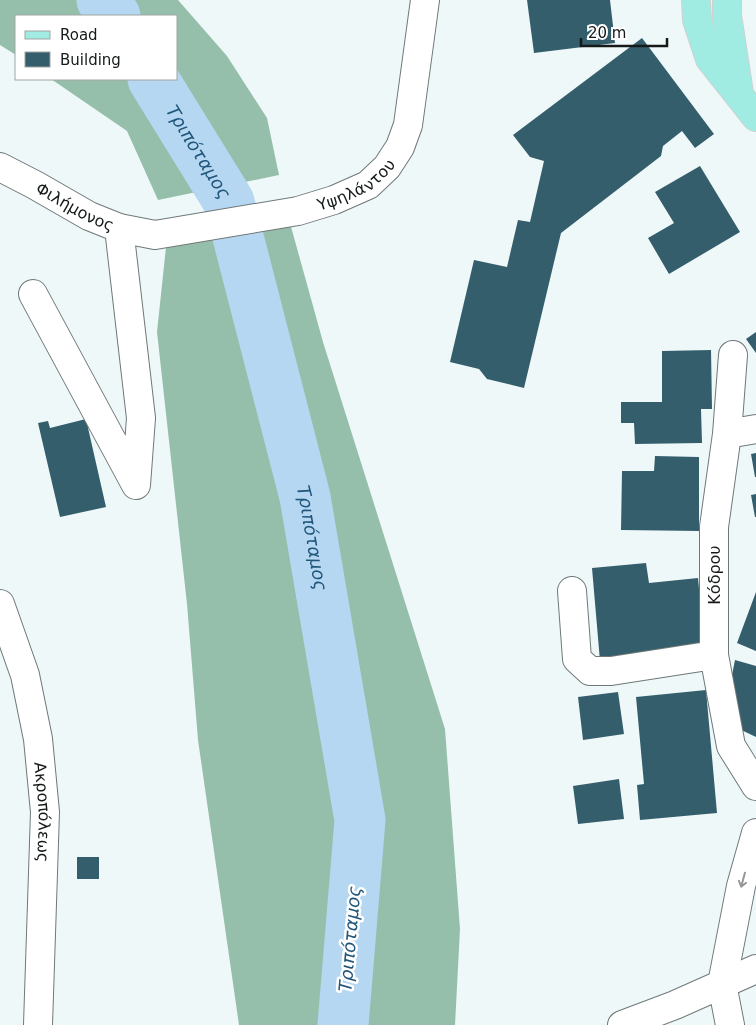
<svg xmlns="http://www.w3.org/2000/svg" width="756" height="1025" viewBox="0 0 756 1025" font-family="'DejaVu Sans',sans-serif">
<rect width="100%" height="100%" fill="#eff8f9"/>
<path fill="#96bfab" d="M0 0H178L227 56 267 118 279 175 158 200 127 131 51 79H176V16H16V55L0 45Z
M290 223 323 342 445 729 460 929 455 1025H239L198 740 187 604 157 332 166 247Z"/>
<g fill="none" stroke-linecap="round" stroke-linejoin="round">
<g stroke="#b5d7f2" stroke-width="51">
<path d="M102 0 106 2 115 16"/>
<path id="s1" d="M153 79 229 202 305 497 360 820 343 1025"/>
</g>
</g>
<path fill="#345e6c" d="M527 0H610L615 43 534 53Z
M642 38 714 134 695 148 682 131 663 146 661 156 561 233 524 388 487 379 479 369 450 362 474 260 507 267 518 220 530 222 544 161 530 157 513 135Z
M700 166 740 232 669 274 648 238 674 223 655 192Z
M756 332V353L746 339Z
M711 350 712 409H701L702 443 635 444 634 423H621V402H662V351Z
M86 419 106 507 60 517 38 423 48 421 50 428Z
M756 453V477H755L751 454Z
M655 456 699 457V531L621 530 622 471H654Z
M756 494V517H755L751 495Z
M646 563 649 583 698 578 705 651 600 661 592 568Z
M756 592V651L737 643Z
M735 660 756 666V737L735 727 729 690Z
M706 690 717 813 640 820 637 785 644 784 636 697Z
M618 692 624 734 583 740 578 697Z
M619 779 624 819 578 824 573 786Z
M77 857H99V879H77Z"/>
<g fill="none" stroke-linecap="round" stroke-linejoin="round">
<g stroke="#6f7878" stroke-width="30">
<path id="minor" d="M33 294 136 485 141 418 119 228
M733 355 727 434 714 527V655L731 746 756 786
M727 434 756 429
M572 591 577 659 590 671H611L714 655
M722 984 730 1025"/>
</g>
<g stroke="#6f7878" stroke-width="30">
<g id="tertiary">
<path id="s2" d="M0 167 35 185 89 216 119 228 155 235 298 211 334 200 368 185 387 167 400 147 408 125 425 0"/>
<path id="s3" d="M0 604 25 675 38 739 45 812 38 1025"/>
<path d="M722 984 741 886 756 833"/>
<path d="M622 1025 675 1005 756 969"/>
</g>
</g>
<g stroke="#d0d1d1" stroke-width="30">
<path id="primary" d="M696 0 697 20 710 59 756 117
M727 0V15L739 93"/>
</g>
<use href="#minor" stroke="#fff" stroke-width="28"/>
<use href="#tertiary" stroke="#fff" stroke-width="28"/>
<use href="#primary" stroke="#a1ece2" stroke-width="28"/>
</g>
<defs><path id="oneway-shaft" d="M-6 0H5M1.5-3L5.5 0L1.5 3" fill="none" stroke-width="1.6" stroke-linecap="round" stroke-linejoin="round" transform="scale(1.25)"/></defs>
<use stroke="#969898" href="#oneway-shaft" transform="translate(743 880) rotate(105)"/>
<g text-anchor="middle" stroke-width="5" stroke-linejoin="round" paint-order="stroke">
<g font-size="16" fill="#151919" stroke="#fff">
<text dy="6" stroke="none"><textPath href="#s2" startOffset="380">Υψηλάντου</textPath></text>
<text dy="6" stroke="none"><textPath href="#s2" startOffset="85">Φιλήμονος</textPath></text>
<text transform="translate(714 575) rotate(-90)" y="6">Κόδρου</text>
<text dy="6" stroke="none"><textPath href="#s3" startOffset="214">Ακροπόλεως</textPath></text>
</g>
<g font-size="18" font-style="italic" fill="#21567b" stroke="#fff">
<text dy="6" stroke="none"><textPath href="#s1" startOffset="86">Τριπόταμος</textPath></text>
<text dy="6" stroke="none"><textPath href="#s1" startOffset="491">Τριπόταμος</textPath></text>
<text transform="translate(350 939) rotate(-85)" y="6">Τριπόταμος</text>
</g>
</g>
<rect x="15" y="15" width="162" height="65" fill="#ffffff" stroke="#a1a3a3"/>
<rect x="25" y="31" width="25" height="8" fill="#a1ece2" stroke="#a1a3a3"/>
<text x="60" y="40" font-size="15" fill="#151919">Road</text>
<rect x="25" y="52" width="25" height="15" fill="#345e6c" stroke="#a1a3a3"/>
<text x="60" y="65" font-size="15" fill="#151919">Building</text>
<path d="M581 38v8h86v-8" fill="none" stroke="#151919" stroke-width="2.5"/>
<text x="588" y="38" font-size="15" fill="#151919" stroke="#ffffff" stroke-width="4" paint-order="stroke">20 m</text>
</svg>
